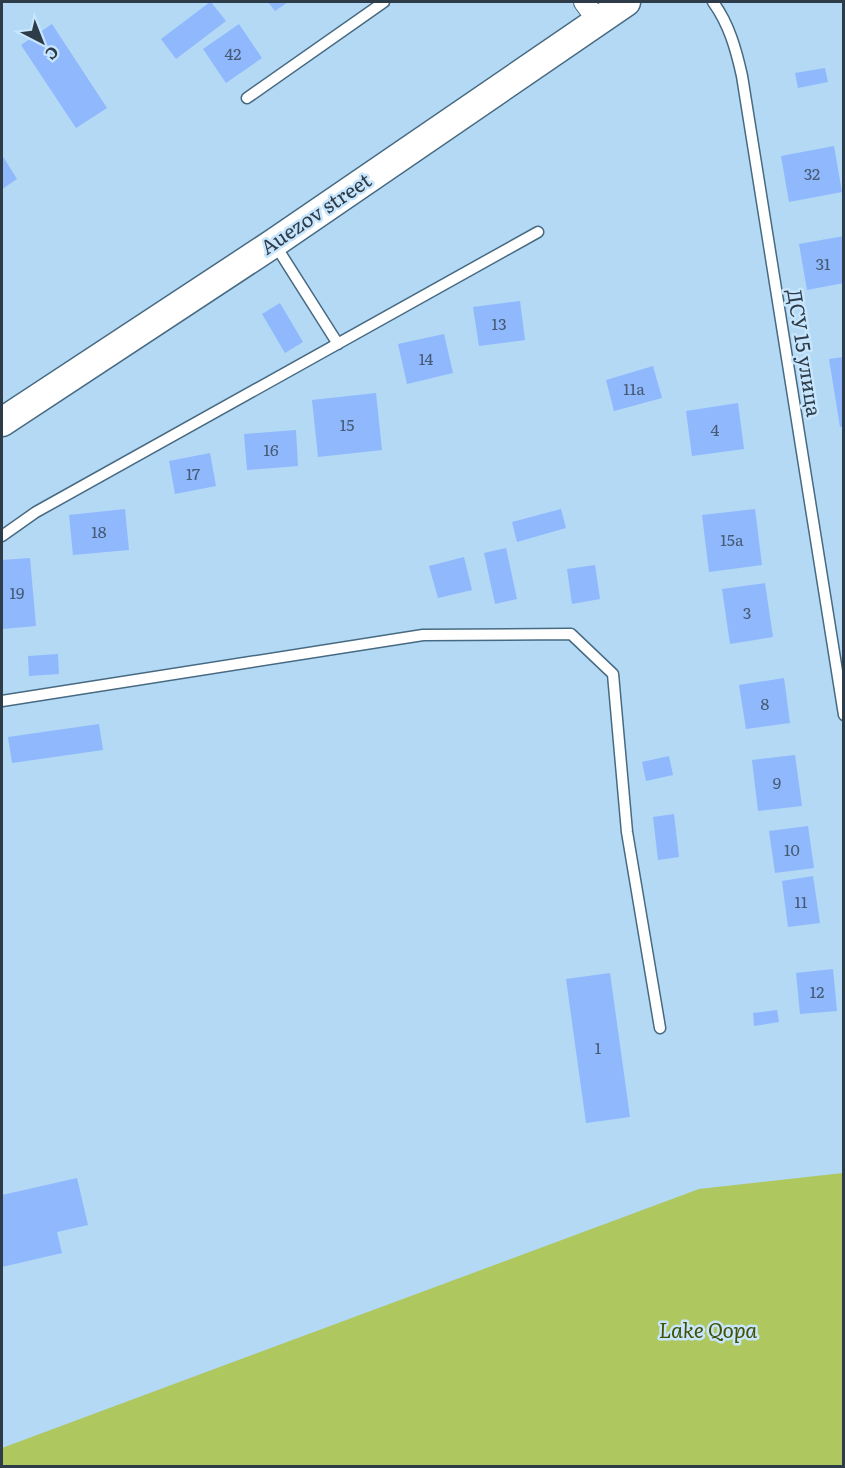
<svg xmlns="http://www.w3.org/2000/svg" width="845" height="1468" viewBox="0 0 845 1468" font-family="Literata,serif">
<rect width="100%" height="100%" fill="#b3d9f5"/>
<path fill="#aec75e" d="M843 1173V1466H2V1448L699 1189Z"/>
<path fill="#90b8fd" d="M210 2H211L226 21 176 59 161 39Z
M268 2H288L275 11Z
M52 24 107 108 76 128 21 45Z
M239 24 262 58 226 83 203 49Z
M825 68 828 82 798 88 795 73Z
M834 146 842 192 789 202 781 156Z
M2 155 17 179 2 189Z
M844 236V283L807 290 799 244Z
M520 301 525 340 479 346 473 307Z
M280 303 303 342 285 353 262 314Z
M444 334 453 373 407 384 398 344Z
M844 357V426L840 427 829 359Z
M653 366 662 398 614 411 606 380Z
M376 393 382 450 318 457 312 400Z
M738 403 744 449 692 456 686 411Z
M296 430 298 466 247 470 244 434Z
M210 453 216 486 175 494 169 461Z
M125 509 129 550 73 555 69 515Z
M561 509 566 528 517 542 512 522Z
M755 509 762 565 709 572 702 515Z
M506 548 517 599 495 604 484 553Z
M464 557 472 590 438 598 429 566Z
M30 558 36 626 2 629V560Z
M595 565 600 599 572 604 567 569Z
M765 583 773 637 730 644 722 589Z
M58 654 59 674 29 676 28 656Z
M784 678 790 723 746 729 739 685Z
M99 724 103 750 12 763 8 737Z
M795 755 802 806 758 811 752 760Z
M669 756 673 775 646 781 642 762Z
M674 814 679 857 658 860 653 817Z
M808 826 814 868 775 873 769 831Z
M813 876 820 923 788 927 782 881Z
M833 969 837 1011 800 1014 796 973Z
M610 973 630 1117 586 1123 566 979Z
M777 1010 779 1022 754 1026 753 1013Z
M77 1178 88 1225 57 1232 62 1253 2 1267V1195Z"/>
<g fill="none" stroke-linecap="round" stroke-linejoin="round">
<g stroke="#476a82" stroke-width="13">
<path id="lane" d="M713 2C729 24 736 49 742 76L844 715
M247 98 384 2
M274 243 338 344
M2 536 36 512 538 232
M2 701 423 635 571 634 613 674 627 832 660 1028"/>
</g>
<g stroke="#476a82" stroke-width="22">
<path id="street" d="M584 2 598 21"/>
</g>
<g stroke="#476a82" stroke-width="31">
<path id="secondary" d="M2 422 274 243 626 2"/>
</g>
<use href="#lane" stroke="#fff" stroke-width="10"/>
<use href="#street" stroke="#fff" stroke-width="20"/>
<use href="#secondary" stroke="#fff" stroke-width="28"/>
</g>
<g text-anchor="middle" stroke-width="5" stroke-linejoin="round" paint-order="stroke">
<g font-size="16" fill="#465b75">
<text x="233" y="60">42</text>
<text x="812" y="180">32</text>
<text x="823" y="270">31</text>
<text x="499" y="330">13</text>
<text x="426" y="365">14</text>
<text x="634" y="395">11а</text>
<text x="347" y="431">15</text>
<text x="715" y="436">4</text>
<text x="271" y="456">16</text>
<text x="193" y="480">17</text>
<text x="99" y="538">18</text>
<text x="732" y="546">15а</text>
<text x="17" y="599">19</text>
<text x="747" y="619">3</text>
<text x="765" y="710">8</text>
<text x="777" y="789">9</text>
<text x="792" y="856">10</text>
<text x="801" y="908">11</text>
<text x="817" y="998">12</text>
<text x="598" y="1054">1</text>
</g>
<g font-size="20" fill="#2d3c48" stroke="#c7e5fc">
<text transform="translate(316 214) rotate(-34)" y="7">Auezov street</text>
<text transform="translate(804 353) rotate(81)" y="7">ДСУ 15 улица</text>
</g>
<g font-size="21" font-style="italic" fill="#425000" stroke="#c7e5fc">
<text x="708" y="1338">Lake Qopa</text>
</g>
</g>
<rect width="845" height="1468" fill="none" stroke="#2d3c48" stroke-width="6"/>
<g transform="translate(42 42) rotate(138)" stroke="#c7e5fc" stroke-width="4.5" paint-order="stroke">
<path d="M0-4.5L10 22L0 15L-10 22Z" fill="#2d3c48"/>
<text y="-9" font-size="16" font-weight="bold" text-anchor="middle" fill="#2d3c48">С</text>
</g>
</svg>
